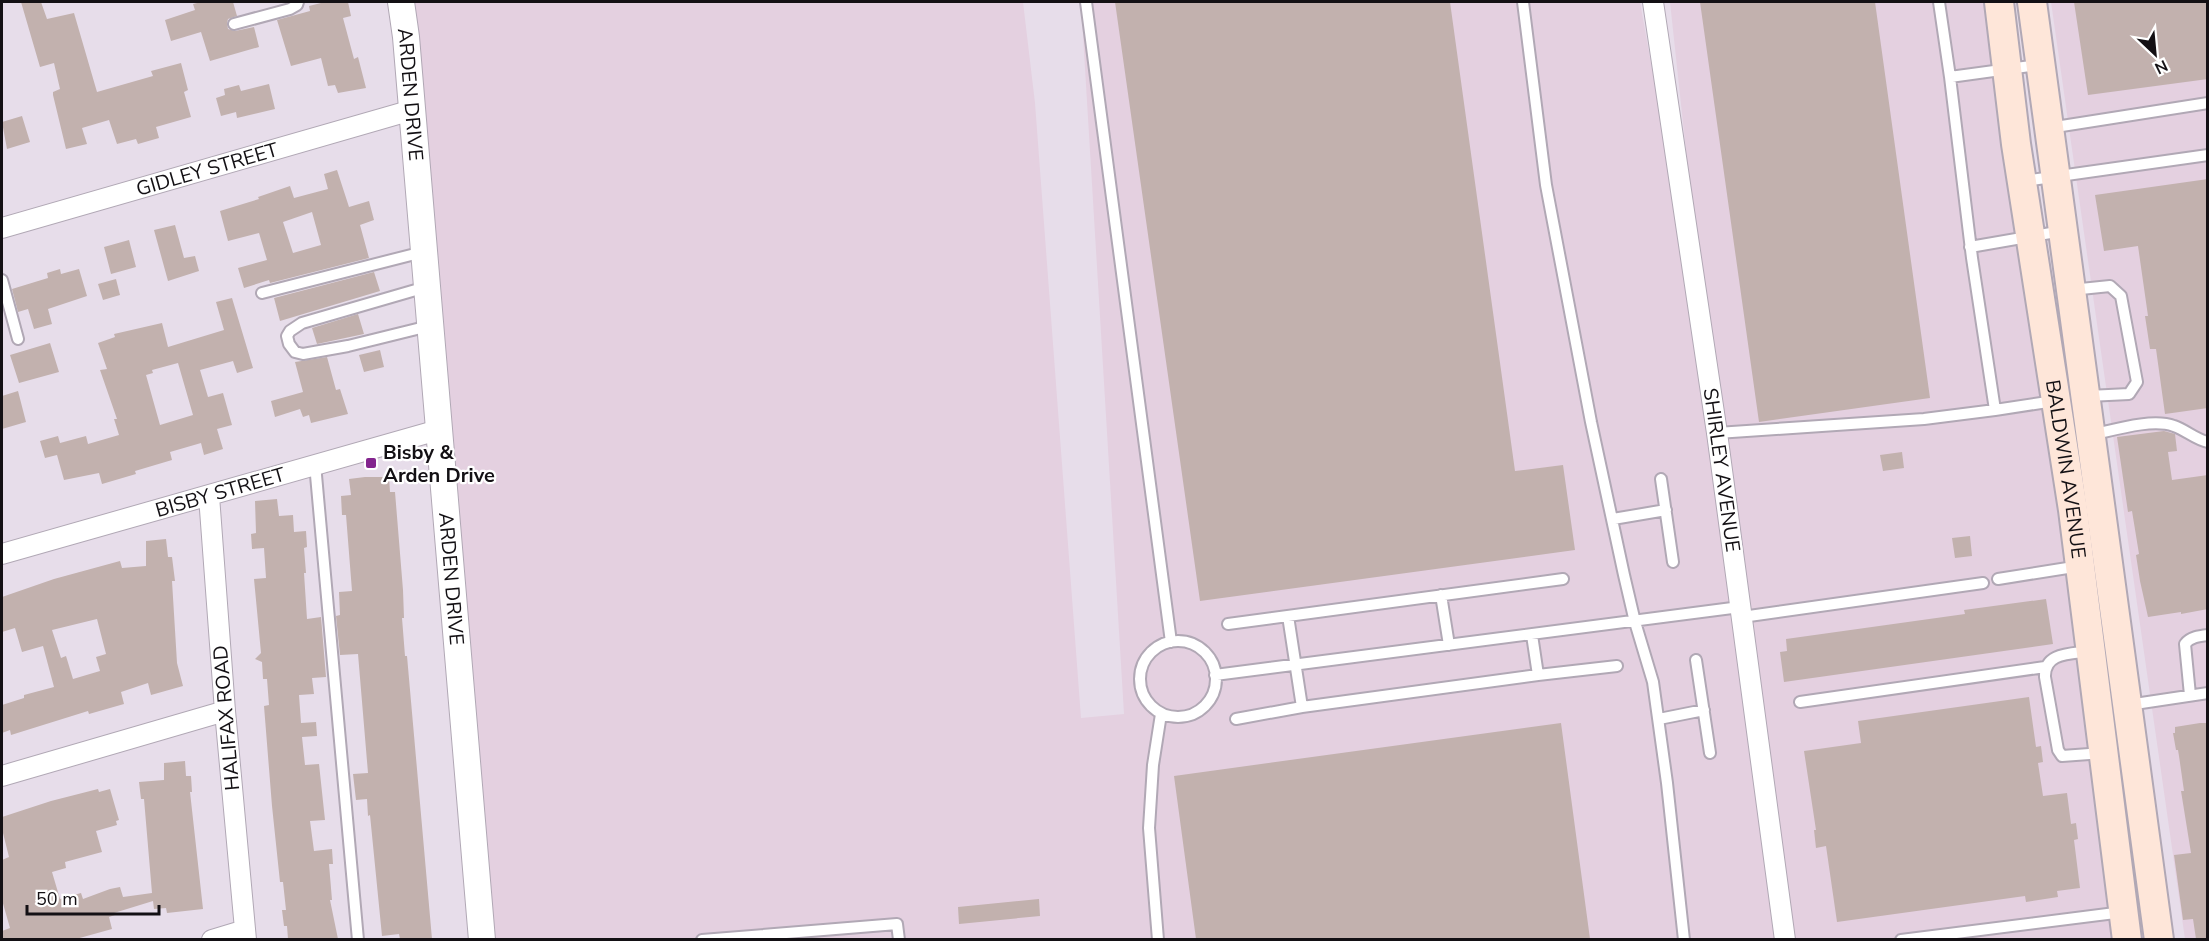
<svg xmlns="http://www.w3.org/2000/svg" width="2209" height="941" viewBox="0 0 2209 941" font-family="'Nunito Sans',sans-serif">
<rect width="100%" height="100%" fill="#e7ddea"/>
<path fill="#e4d0e0" d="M401 2H1023L1035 103 1081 718 1124 714 1081 2H1640L1715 420 1670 2H1989L2159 939H484Z
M2051 2H2207V939H2185Z"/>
<path fill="#c2b1ae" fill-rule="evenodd" d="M21 2H41L47 19 74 13 97 92 153 76 151 71 181 63 188 90 184 92 191 117 156 127 159 138 138 144 136 139 117 144 109 120 82 128 87 144 66 149 53 95V92L60 89 54 63 40 67Z
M201 2H233L237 16 228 19 227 23 228 29 235 31 254 27 259 47 210 61 201 32 171 41 165 20 195 10 193 4Z
M325 2H348L351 16 343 18 354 59 358 57 366 88 338 93 335 85 328 86 321 58 291 66 277 20 310 11 309 6Z
M1115 2H1450L1515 471 1563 465 1575 550 1200 601Z
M1700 2H1875L1930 398 1759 422Z
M2074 2H2208V79L2088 95Z
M269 84 275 109 237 118 236 112 221 116 216 98 225 95 224 89 239 85 241 91Z
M22 116 30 142 7 149 2 122Z
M337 170 349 207 369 201 374 220 360 225 369 258 270 283 269 280 244 288 238 268 267 260 259 233 228 241 220 211 259 199 258 197 290 186 294 198 328 189 324 174ZM312 212 321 245 293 253 283 222Z
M2208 179V408L2165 414 2156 349H2150L2145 316H2148L2138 246 2104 251 2095 195Z
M175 225 184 258 195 256 199 271 168 281 154 230Z
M129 240 136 267 111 274 104 247Z
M60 269 61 274 79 269 87 296 48 309 52 324 34 329 28 309 18 312 12 289 48 278 47 273Z
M374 272 380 291 280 321 274 298Z
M116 279 120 295 103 300 98 284Z
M232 298 253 368 237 373 233 361 200 370 208 397 223 393 232 425 217 429 223 449 204 455 201 443 170 452 172 460 135 471 136 474 102 484 99 473 64 480 57 455 45 458 40 441 58 436 60 443 86 436 88 444 119 435 114 419H117L100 370 107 369 98 343 115 337 114 334 162 323 168 347 224 330 216 302ZM178 363 193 415 160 425 146 375 153 373 152 370Z
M358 314 364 334 317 344 312 328Z
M50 343 59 372 19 383 10 355Z
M380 350 384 367 364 372 359 355Z
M327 357 336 390 340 389 348 414 311 423 309 415 303 417 300 409 275 417 271 401 303 392 295 362Z
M18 391 26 422 2 429V396Z
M2164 431 2175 434 2177 451 2168 452 2172 480 2208 475V609L2181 614V612L2148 617 2140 581 2136 555 2139 554 2132 511 2128 512 2117 437Z
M1902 452 1904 468 1883 471 1880 455Z
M365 477H389L390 492H395L403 590 404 618H402L405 656H407L432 939H400L399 934 382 936 370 815 368 816 367 799 356 800 353 774 368 773 358 654 340 655 336 616 340 615 339 592 352 591 346 515H342L341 496 351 495 349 479Z
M277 499 279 516 293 515 294 532 306 531 307 547 304 548 306 573H304L307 619 321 617 326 677 312 678 314 694 299 695 301 723 316 722 317 736 302 737 305 765 319 764 325 820 310 821 314 851 332 849 333 864H329L332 900H330L338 939H288L287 926H284L282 910H286L283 882H280L272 806 264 706 269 705 267 679H263L262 662 255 659 261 653 254 579 266 578 264 548 252 549 251 534 256 533 255 501Z
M1970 536 1972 556 1955 558 1952 538Z
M166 539 168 557H172L175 581H172L177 663 183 686 151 695 148 683 121 692 124 704 89 714 88 711 11 735 10 730 2 733V705L24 698V695L54 687 43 646 22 652 15 628 2 632V597L54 579 120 561 122 568 146 566V541ZM97 619 106 654 96 657 100 671 73 679 66 656 61 658 52 630Z
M2046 599 2053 644 1784 682 1780 652 1787 651 1786 639 1965 614 1964 610Z
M2029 697 2036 747 2041 746 2043 762 2038 763 2043 796 2067 793 2071 824 2076 823 2078 839 2074 840 2080 888 2057 891 2058 897 2026 902 2025 896 1837 922 1826 846 1816 848 1814 830H1816L1804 751 1861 743 1858 721Z
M1561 723 1590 939H1196L1174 776Z
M2200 723H2208V939H2196L2193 919 2183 920 2174 855 2191 853 2181 791H2184L2179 756 2178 750H2176L2173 733H2175V727Z
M185 761 186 776H191L192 792H190L203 909 167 913 166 908 154 909 153 901 114 913 115 915 109 917 112 929 76 939H2V931L10 928 2 900V860L9 857 2 829V817L51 801 98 789 99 792 110 789 119 820 116 821 117 825 96 831 102 852 65 862 66 868 52 872 60 899 81 893 83 899 110 889 120 887 123 897 152 893 144 799H141L139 782 164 780V763Z
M1039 899 1040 916 959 924 958 907Z"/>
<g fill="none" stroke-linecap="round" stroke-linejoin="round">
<g stroke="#b1a8b5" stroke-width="14">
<path id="service" d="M1086 2 1171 642
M1523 2 1546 185 1591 422 1624 575 1635 622 1653 682 1667 783 1684 940
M1939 2 1950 77 2038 65
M234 24 290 9 297 5 298 2
M1950 77 1972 258 1995 410 2054 401
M2049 128 2208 103
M2024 181 2208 155
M1970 247 2062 231
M2 280 18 339
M426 287 302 323 290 331 287 336 289 344 295 352 303 354 348 346 429 326
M2071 290 2110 286 2121 296 2137 382 2129 394 2088 396
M262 293 423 252
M1717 433 1924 419 1995 410
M2091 435C2114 430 2152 418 2174 426 2186 430 2196 440 2208 442
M315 464 358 940
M1661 479 1673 562
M1613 519 1666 510
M1998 579 2080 566
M1441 595 1449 645
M1288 616 1302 707 1538 675 1532 635
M1742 617 1983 583
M1228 624 1563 579
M1140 679a38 38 0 1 1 76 0a38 38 0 1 1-76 0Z
M2090 651C2071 654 2044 652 2045 677L2058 750 2062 756 2103 753
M1696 660 1710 753
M1215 675 1740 607
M1538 675 1617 666
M2190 695 2185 644C2190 637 2199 636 2208 635
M1800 702 2045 667
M2128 705 2208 693
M1236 719 1302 707
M1659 719 1704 710
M702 940 897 924 899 940
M1158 940 1149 828 1153 765 1161 714
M1901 940 2123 912"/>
</g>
<g stroke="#b1a8b5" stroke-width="22">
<path id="minor" d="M1653 2 1717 433 1785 940
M2 228 412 110
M209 496 225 711 246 940
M2 554 438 430
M2 776 225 711
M212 940 245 930"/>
</g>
<g stroke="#b1a8b5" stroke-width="28">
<g id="tertiary">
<path id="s1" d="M401 2 406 37 482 940"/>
</g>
</g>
<g stroke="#b1a8b5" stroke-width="32">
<g id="secondary">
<path id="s2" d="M1999 2 2016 144 2073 510 2127 940"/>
<path d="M2032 2 2159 940"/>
</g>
</g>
<use href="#service" stroke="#fff" stroke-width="10"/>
<use href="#minor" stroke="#fff" stroke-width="20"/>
<use href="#tertiary" stroke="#fff" stroke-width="26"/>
<use href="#secondary" stroke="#fee6d9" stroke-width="28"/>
</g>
<rect fill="#83248e" stroke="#fff" stroke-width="2" x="365" y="457" width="12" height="12" rx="3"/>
<g text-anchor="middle" stroke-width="4.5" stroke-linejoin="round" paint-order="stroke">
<g font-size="20" fill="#131014" stroke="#fff">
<text dy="7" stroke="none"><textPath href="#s1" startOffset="93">ARDEN DRIVE</textPath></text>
<text transform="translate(207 169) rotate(-16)" y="7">GIDLEY STREET</text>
<text transform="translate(1722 470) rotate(82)" y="7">SHIRLEY AVENUE</text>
<text dy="7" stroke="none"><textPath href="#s2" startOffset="472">BALDWIN AVENUE</textPath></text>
<text transform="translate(220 492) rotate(-16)" y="7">BISBY STREET</text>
<text dy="7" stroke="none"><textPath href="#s1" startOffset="579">ARDEN DRIVE</textPath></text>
<text transform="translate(226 718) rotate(-95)" y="7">HALIFAX ROAD</text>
</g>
<g font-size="20" font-weight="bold" fill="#131014" stroke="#fff" text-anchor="start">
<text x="383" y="459">Bisby &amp;<tspan x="383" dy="23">Arden Drive</tspan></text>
</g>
</g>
<rect width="2209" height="941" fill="none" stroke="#131014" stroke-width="6"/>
<g transform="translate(2155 54) rotate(154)" stroke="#ffffff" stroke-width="4.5" paint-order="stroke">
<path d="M0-4.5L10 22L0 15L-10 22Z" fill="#131014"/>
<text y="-9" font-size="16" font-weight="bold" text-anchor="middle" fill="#131014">N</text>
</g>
<path d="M27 905v9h132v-9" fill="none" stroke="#131014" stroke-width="3"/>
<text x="36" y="905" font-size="18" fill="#131014" stroke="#ffffff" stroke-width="4.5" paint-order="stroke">50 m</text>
</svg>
